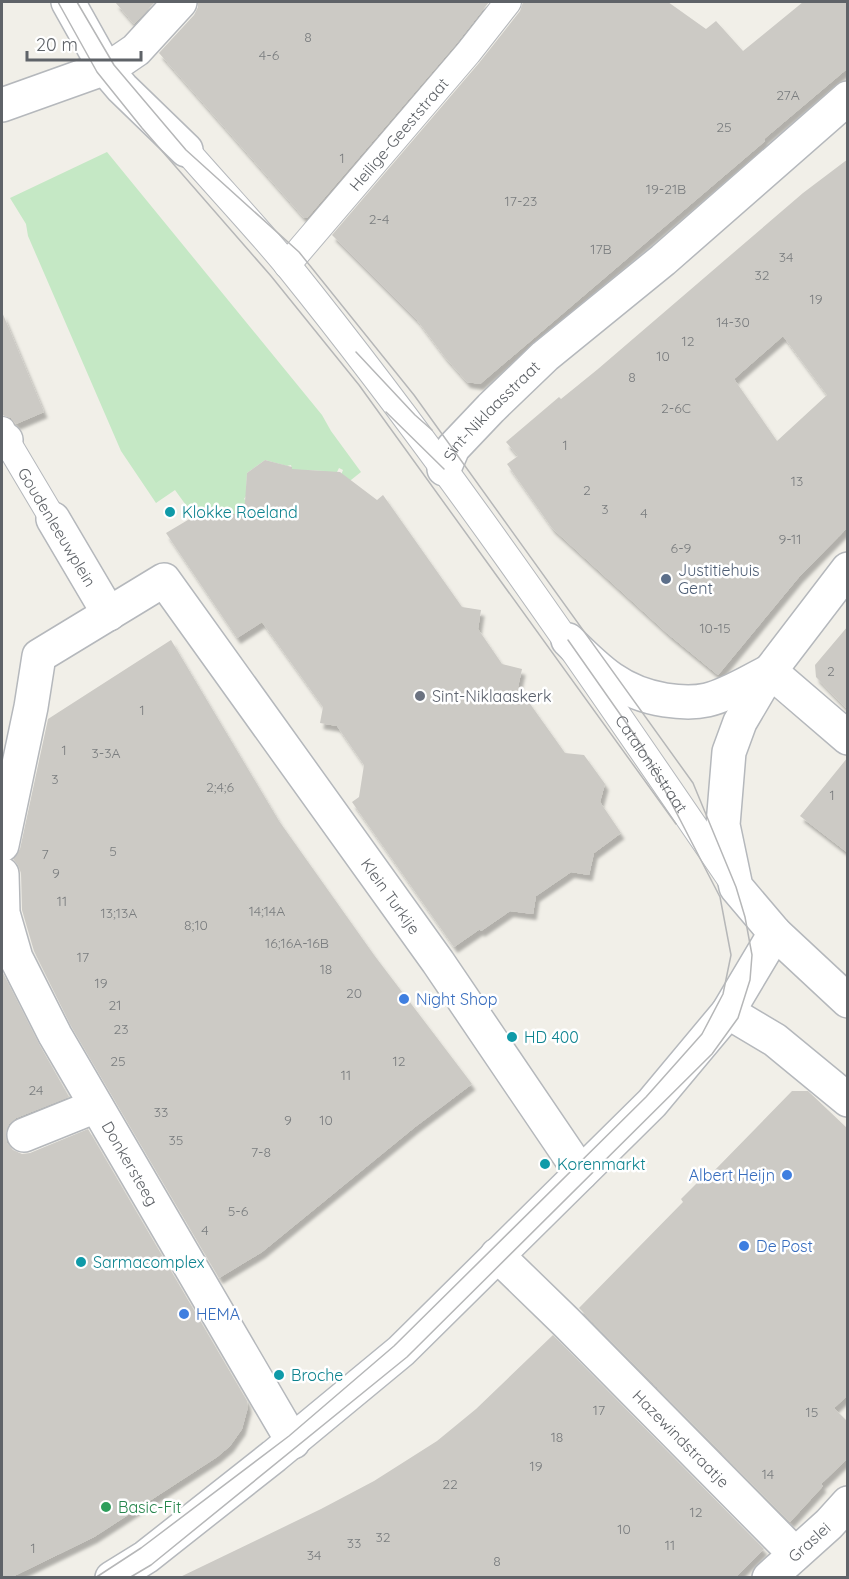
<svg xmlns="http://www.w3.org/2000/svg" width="849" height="1579" viewBox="0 0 849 1579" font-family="Quicksand,sans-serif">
<defs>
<filter id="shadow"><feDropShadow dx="3.5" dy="6" stdDeviation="1.5" flood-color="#0004"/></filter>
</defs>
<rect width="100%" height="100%" fill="#f1efe8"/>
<path fill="#c5e8c5" d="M107 152 322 415 331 431 361 472 351 480H339L343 470 339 468 333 480 324 471 305 470 294 478 291 465 287 466 265 460 247 473 246 496 244 499 255 506 244 514 239 532 212 509H206L196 519 175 490 156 503 121 451 28 236 26 224 10 198Z"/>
<path fill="#cccac5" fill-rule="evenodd" filter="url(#shadow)" d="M115 2H155L134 24Z
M198 2H489L456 44 307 218H304L159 53 194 15 198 7Z
M523 2H668L706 29 716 21 743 51 803 2H848V68L764 139 765 141 480 384 467 382 444 356 417 320 332 235 479 63 520 11Z
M848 159V527L799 577 718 675 668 634 552 528 507 464 518 456 506 442 559 397 561 399 598 369 803 193ZM783 336 827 395 777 441 734 379Z
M2 312 44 412 16 424 11 418 2 415Z
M265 460 292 467V469L340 472 377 500 383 495 462 607 481 610 478 629 502 664 522 669 518 687 565 753 584 755 605 784 600 802 621 833 594 853 589 875 571 872 536 896 533 914 510 911 481 931 480 929 454 947 352 802 359 797 364 765 337 726 320 723 323 707 262 622 237 638 166 533 208 508 244 516 247 473Z
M848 626V710L816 677 815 665Z
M171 640 279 821 374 955 472 1084 415 1127 262 1252 219 1278 71 1026 34 951 22 910 21 873 18 865 13 859 20 849 48 719Z
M848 757V853L800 816Z
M2 971 39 1044 69 1097 16 1118 9 1124 6 1132 7 1143 13 1150 22 1154 30 1153 88 1129 247 1401 248 1407 242 1429 230 1446 217 1457 94 1537 10 1578H2Z
M792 1091H808L848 1129V1395L834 1408 848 1422V1458L821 1484 823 1486 790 1522 579 1308 683 1202 681 1199 709 1171 712 1173Z
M553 1335 764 1549 735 1578H178L321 1509 374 1481 437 1441 476 1409Z"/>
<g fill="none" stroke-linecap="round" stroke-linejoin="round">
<g stroke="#b5b8bc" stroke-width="28">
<g id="pedestrian">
<path id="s1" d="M186 150C220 189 256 227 289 267 447 463 589 672 731 880"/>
<path id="s2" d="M287 265 468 53 508 2"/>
<path d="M2 430 6 440 53 519"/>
</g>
</g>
<g stroke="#b5b8bc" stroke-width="36">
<g id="minor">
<path d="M68 2 105 68 122 88 186 150"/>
<path d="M2 105 114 65 136 50 180 2"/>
<path d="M2 442 6 440"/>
<path id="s3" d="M444 469 453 448 491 408 545 356 663 260 848 98"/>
<path d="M53 519 109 614"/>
<path d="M848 569 770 671 740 722 729 752 723 825 736 887 775 933 848 1001"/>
<path d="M568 640C598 670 621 693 665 700 678 702 694 703 707 700 728 695 750 681 770 671"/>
<path d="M770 671 848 738"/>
<path id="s4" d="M2 845 31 707 39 656 164 580 438 962 581 1173"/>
<path id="s5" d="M2 874 3 913 16 958 55 1035 293 1442"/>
<path d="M728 1012 775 1040 848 1100"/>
<path d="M24 1135 96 1106"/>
<path id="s6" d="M497 1255 566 1322 795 1554"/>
<path d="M112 1578 146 1557 274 1456 401 1351 652 1103 728 1012 775 933"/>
<path id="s7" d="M769 1578 829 1524 848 1503"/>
</g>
</g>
<use href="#pedestrian" stroke="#fff" stroke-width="26"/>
<use href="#minor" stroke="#fff" stroke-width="33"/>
<path stroke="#b6b7b8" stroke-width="1.5" d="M58 2 97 72 142 128 271 276 359 385 676 824
M77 2 114 65 186 150 299 252 414 395 693 783 736 887 745 917 752 955 750 980 738 1018 712 1054 407 1357 151 1565 129 1578
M356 352 415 415 432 430
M386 412 444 469
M95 1578 141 1548 289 1436 394 1346 646 1097 702 1034 723 994 731 955 720 897 641 744 568 640"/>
</g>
<g fill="#0f9aa8" stroke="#fff" stroke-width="2">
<circle cx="170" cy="512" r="6"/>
<circle cx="512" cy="1037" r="6"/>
<circle cx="545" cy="1164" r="6"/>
<circle cx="81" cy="1262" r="6"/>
<circle cx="279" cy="1375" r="6"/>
</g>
<circle fill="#5c6f8a" stroke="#fff" stroke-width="2" cx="666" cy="579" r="6"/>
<circle fill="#6b7280" stroke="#fff" stroke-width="2" cx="420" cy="696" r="6"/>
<g fill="#3f7fe0" stroke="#fff" stroke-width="2">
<circle cx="404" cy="999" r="6"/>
<circle cx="787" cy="1175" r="6"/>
<circle cx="744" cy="1246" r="6"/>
<circle cx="184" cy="1314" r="6"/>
</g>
<circle fill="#2e9e5b" stroke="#fff" stroke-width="2" cx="106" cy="1507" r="6"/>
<g text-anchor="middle" stroke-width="5" stroke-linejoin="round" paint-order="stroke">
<g font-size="14" fill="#7a7d7f">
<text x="308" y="42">8</text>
<text x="269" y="60">4-6</text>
<text x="788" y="100">27A</text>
<text x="724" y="132">25</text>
<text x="342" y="163">1</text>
<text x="666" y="194">19-21B</text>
<text x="521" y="206">17-23</text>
<text x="379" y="224">2-4</text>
<text x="601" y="254">17B</text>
<text x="786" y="262">34</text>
<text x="762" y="280">32</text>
<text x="816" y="304">19</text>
<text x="733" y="327">14-30</text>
<text x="688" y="346">12</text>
<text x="663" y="361">10</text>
<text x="632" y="382">8</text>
<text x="676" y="413">2-6C</text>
<text x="565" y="450">1</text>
<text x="797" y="486">13</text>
<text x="587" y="495">2</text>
<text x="605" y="514">3</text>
<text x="644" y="518">4</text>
<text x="790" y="544">9-11</text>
<text x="681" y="553">6-9</text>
<text x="715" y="633">10-15</text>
<text x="831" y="676">2</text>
<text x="142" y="715">1</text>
<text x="64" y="755">1</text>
<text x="106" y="758">3-3A</text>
<text x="55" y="784">3</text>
<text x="220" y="792">2;4;6</text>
<text x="832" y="800">1</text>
<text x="113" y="856">5</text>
<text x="45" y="859">7</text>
<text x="56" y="878">9</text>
<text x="62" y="906">11</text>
<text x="267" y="916">14;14A</text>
<text x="119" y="918">13;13A</text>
<text x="196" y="930">8;10</text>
<text x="297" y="948">16;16A-16B</text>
<text x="83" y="962">17</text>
<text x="326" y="974">18</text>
<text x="101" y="988">19</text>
<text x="354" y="998">20</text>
<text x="115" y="1010">21</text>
<text x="121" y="1034">23</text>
<text x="118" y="1066">25</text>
<text x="399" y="1066">12</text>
<text x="346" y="1080">11</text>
<text x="36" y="1095">24</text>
<text x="161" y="1117">33</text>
<text x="288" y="1125">9</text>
<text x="326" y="1125">10</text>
<text x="176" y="1145">35</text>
<text x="261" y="1157">7-8</text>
<text x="238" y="1216">5-6</text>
<text x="205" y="1235">4</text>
<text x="599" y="1415">17</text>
<text x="812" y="1417">15</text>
<text x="557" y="1442">18</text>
<text x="536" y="1471">19</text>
<text x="768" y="1479">14</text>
<text x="450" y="1489">22</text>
<text x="696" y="1517">12</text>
<text x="624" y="1534">10</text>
<text x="383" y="1542">32</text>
<text x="354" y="1548">33</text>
<text x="670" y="1550">11</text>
<text x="33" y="1553">1</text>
<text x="314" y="1560">34</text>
<text x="497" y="1566">8</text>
</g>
<g font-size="16" fill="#5f6368" stroke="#fff">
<text dy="6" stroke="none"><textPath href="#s2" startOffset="172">Heilige-Geeststraat</textPath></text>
<text dy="6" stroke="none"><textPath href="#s3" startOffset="76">Sint-Niklaasstraat</textPath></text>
<text transform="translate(57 527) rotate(59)" y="6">Goudenleeuwplein</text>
<text dy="6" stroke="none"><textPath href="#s1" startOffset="771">Cataloniëstraat</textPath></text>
<text dy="6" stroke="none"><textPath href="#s4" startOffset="728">Klein Turkije</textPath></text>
<text dy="6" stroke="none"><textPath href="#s5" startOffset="321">Donkersteeg</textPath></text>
<text dy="6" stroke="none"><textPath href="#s6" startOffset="260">Hazewindstraatje</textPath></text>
<text dy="6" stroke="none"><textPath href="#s7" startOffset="54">Graslei</textPath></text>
</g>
<g font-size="16" fill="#0d838f" stroke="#fff" text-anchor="start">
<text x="182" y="518">Klokke Roeland</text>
<text x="524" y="1043">HD 400</text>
<text x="557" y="1170">Korenmarkt</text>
<text x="93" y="1268">Sarmacomplex</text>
<text x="291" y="1381">Broche</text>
</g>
<g font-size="16" fill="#4e5e75" stroke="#fff" text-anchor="start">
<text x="678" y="576">Justitiehuis<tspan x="678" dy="18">Gent</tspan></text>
</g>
<g font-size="16" fill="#5b616d" stroke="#fff" text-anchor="start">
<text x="432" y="702">Sint-Niklaaskerk</text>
</g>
<g font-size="16" fill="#366cbe" stroke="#fff" text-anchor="start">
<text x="416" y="1005">Night Shop</text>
<text x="775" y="1181" text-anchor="end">Albert Heijn</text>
<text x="756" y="1252">De Post</text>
<text x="196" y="1320">HEMA</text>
</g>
<g font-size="16" fill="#27864d" stroke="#fff" text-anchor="start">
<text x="118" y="1513">Basic-Fit</text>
</g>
</g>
<rect width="849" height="1579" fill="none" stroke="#5f6368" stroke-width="6"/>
<path d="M27 51v9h114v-9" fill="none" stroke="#5f6368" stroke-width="3"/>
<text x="36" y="51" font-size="18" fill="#5f6368" stroke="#ffffff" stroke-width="4.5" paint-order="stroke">20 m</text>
</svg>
